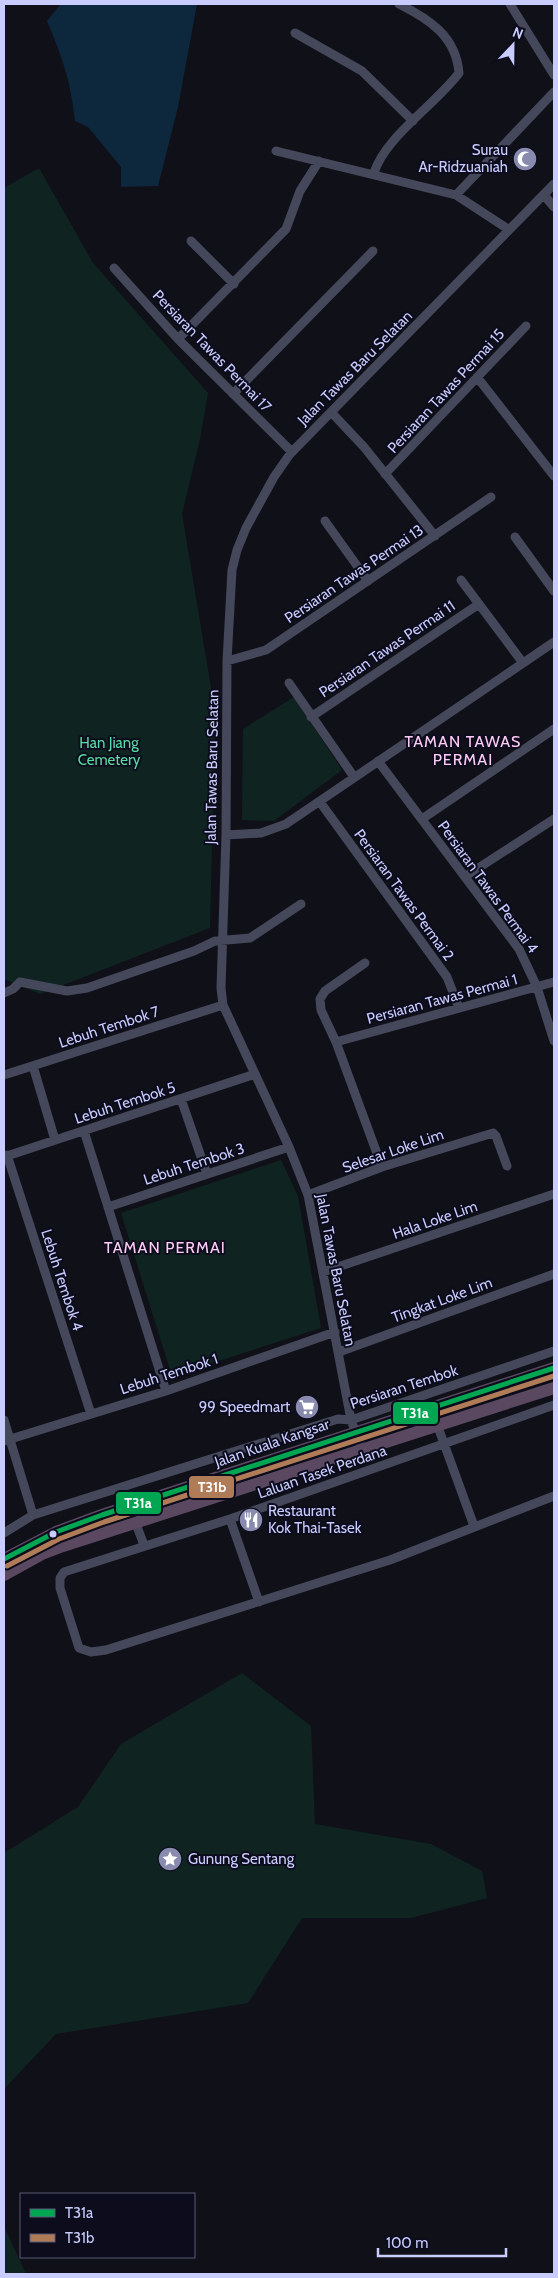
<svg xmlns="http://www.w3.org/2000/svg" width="558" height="2278" viewBox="0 0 558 2278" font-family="Cabin,sans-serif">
<rect width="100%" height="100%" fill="#101019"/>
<path fill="#0f2421" d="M39 168 93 263 208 393 200 439 182 514 215 712 210 928 40 994 4 979V188Z
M294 697 342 770 274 821 242 820 243 729Z
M281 1160 298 1196 321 1328 172 1376 121 1213Z
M242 1673 311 1726 315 1824 431 1844 482 1871 487 1898 411 1918H302L248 2003 56 2034 4 2089V1853L78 1807 121 1744Z
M4 2226 26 2274H4Z"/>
<path fill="#0d283d" d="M61 4H197L178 107 158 186 121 187V167L88 127 75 121C71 82 62 56 47 21Z"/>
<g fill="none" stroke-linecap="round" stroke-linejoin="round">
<path stroke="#45475a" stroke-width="9" d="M510 4 554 75
M295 33 362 71 413 121
M276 151 456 195 508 229
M374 173C385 137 435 105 459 73 456 36 429 19 399 4
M456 195 554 92
M544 195 554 207
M191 241 234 284
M114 268 178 339 292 452
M178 339 286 229 300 191 319 161
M477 377 554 476
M233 394 373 251
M331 412 364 447 435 536
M385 474 526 326
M325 521 368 581
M515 537 554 591
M461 580 523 663
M227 661 266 650 491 497
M289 683 354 777
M311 717 479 604
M378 761 519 949 537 987 554 1041
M320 802 447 977 459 1008
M422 819 554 729
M226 835 261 833 286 824 554 642
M466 876 554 819
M365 963 325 991 320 999 321 1010 336 1042 382 1167
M4 993 13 989 20 982 67 991 87 988 194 951 215 941 250 938 301 904
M336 1042 554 982
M33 1066 55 1140
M4 1075 223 1005
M181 1099 207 1174
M84 1131 166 1391
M7 1155 91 1414
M4 1157 255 1074
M308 1195 382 1167 493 1133 496 1136 507 1166
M108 1207 289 1147
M323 1272 554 1194
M339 1352 554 1274
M554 1405 230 1519 64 1572 60 1578V1588L79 1648 91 1652 106 1650 390 1560 554 1496
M4 1420 33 1515
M438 1427 474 1526
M4 1441 166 1391 335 1332
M362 1449 351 1420 308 1195 289 1147 223 1005 221 988 226 835 227 661 232 570 237 550 246 528 274 477 290 454 554 184
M230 1519 259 1602
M136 1524 144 1545
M4 1533 33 1515 338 1419 351 1420 554 1351"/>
<path stroke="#59485f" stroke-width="12" d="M4 1559 56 1532 102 1515 554 1368
M4 1575 42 1554 63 1546 554 1388"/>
<g stroke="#0c0c1d" stroke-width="9">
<path id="bus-1" d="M4 1559 56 1532 102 1515 554 1368"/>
</g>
<g stroke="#0c0c1d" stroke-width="9">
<path id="bus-2" d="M7 1566 59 1539 104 1522 554 1376"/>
</g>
<use href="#bus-1" stroke="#00a651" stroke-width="5"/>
<use href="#bus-2" stroke="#b07c57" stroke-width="5"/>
</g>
<defs>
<g id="mosque-disc" transform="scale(1.25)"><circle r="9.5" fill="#888aae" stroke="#0c0c1d"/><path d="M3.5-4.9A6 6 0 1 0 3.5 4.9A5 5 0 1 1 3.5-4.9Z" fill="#fff"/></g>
<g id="supermarket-disc" transform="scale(1.25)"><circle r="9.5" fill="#888aae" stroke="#0c0c1d"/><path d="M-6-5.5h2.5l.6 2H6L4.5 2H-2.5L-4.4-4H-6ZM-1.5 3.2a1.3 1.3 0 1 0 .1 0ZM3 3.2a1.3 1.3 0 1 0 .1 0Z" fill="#fff"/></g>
<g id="restaurant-disc" transform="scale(1.25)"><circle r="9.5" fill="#888aae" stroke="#0c0c1d"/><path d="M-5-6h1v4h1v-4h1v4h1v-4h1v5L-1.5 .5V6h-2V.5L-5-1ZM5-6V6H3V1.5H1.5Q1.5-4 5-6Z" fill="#fff"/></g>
<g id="sight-disc" transform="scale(1.25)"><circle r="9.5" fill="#888aae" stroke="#0c0c1d"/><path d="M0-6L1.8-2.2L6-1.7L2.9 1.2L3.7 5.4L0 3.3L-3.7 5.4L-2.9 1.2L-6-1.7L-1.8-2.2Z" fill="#fff"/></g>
</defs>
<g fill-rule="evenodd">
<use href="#mosque-disc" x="525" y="159"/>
<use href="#supermarket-disc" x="307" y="1407"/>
<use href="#restaurant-disc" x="251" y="1520"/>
<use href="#sight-disc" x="170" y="1859"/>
</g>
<circle fill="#c9ccfe" stroke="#0c0c1d" stroke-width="2" cx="53" cy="1534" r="4.5"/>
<g text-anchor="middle" stroke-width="4" stroke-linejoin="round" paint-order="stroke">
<g font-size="15" fill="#c9ccfe" stroke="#0c0c1d" text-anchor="end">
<text x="508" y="155">Surau<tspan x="508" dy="17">Ar-Ridzuaniah</tspan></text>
<text x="290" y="1412">99 Speedmart</text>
<text x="268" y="1516" text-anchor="start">Restaurant<tspan x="268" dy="17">Kok Thai-Tasek</tspan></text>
<text x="188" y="1864" text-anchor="start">Gunung Sentang</text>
</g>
<g font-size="15" fill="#c9ccfe" stroke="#0c0c1d">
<text transform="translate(212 351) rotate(46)" y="5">Persiaran Tawas Permai 17</text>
<text transform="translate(355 368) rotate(-45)" y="5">Jalan Tawas Baru Selatan</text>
<text transform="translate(446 391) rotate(-47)" y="5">Persiaran Tawas Permai 15</text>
<text transform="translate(354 574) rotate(-34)" y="5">Persiaran Tawas Permai 13</text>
<text transform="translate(387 649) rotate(-34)" y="5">Persiaran Tawas Permai 11</text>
<text transform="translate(212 767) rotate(-89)" y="5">Jalan Tawas Baru Selatan</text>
<text transform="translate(488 887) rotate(54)" y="5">Persiaran Tawas Permai 4</text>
<text transform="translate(404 895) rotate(54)" y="5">Persiaran Tawas Permai 2</text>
<text transform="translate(442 999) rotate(-15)" y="5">Persiaran Tawas Permai 1</text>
<text transform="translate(109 1027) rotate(-18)" y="5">Lebuh Tembok 7</text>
<text transform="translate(125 1103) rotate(-18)" y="5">Lebuh Tembok 5</text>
<text transform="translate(393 1151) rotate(-19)" y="5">Selesar Loke Lim</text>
<text transform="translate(194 1164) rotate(-18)" y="5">Lebuh Tembok 3</text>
<text transform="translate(435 1220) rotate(-19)" y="5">Hala Loke Lim</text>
<text transform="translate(336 1270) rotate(79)" y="5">Jalan Tawas Baru Selatan</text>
<text transform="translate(62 1280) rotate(72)" y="5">Lebuh Tembok 4</text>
<text transform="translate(442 1300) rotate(-20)" y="5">Tingkat Loke Lim</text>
<text transform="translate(169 1374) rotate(-18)" y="5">Lebuh Tembok 1</text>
<text transform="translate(404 1387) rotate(-18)" y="5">Persiaran Tembok</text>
<text transform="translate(272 1443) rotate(-19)" y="5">Jalan Kuala Kangsar</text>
<text transform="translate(322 1472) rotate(-19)" y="5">Laluan Tasek Perdana</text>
</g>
<g font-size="15" fill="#58dba4" stroke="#0c0c1d">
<text x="109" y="748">Han Jiang<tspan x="109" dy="17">Cemetery</tspan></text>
</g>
<g font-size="16" letter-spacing="1" fill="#fecbf4" stroke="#0c0c1d">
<text x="463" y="747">TAMAN TAWAS<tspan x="463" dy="18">PERMAI</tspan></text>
<text x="165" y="1253">TAMAN PERMAI</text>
</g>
</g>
<g stroke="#0c0c1d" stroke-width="2">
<rect x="392" y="1401" width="47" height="24" rx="5" fill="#00a651"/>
<rect x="188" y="1475" width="47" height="24" rx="5" fill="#b07c57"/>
<rect x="115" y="1491" width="47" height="24" rx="5" fill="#00a651"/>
</g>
<g font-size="14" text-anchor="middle" font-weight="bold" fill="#fff">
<text x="415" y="1418">T31a</text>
<text x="212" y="1492">T31b</text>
<text x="138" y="1508">T31a</text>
</g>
<rect width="558" height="2278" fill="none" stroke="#c9ccfe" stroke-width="10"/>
<rect x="20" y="2193" width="175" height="65" fill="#0c0c1d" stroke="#585977"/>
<rect x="30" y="2209" width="25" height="8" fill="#00a651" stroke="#585977"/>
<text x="65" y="2218" font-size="15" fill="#c9ccfe">T31a</text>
<rect x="30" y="2234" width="25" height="8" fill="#b07c57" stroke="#585977"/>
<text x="65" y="2243" font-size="15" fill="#c9ccfe">T31b</text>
<g transform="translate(513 45) rotate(22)" stroke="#0c0c1d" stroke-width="4" paint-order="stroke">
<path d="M0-4L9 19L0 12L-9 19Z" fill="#c9ccfe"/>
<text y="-8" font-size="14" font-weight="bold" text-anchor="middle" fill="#c9ccfe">N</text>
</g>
<path d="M378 2248v8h128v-8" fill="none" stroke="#c9ccfe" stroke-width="2.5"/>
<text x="386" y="2248" font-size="15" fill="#c9ccfe" stroke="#0c0c1d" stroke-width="4" paint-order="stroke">100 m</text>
</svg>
